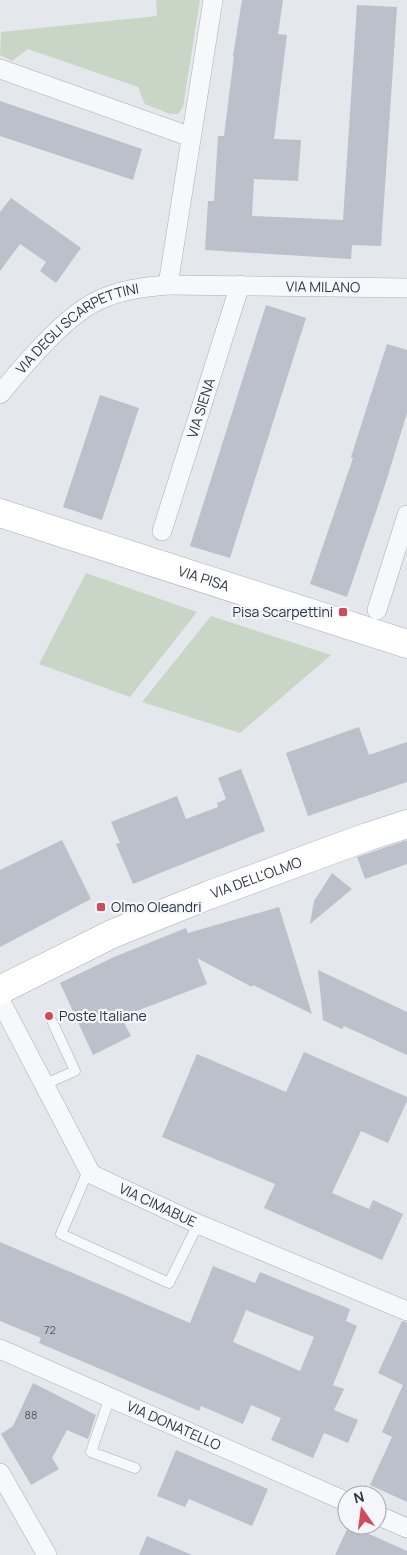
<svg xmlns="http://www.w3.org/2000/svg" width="407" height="1555" viewBox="0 0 407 1555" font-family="Manrope,sans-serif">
<rect width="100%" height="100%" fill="#e4e7ec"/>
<path fill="#c9d6c5" d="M156 0H200L183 107 178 114H170L145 104 138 87 28 49 12 61 0 55 1 32 157 16Z
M86 573 197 612 130 697 39 664Z
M211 616 331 655 240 733 142 702Z"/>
<path fill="#bbc0ca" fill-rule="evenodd" d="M242 0H283L278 34 287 35 274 139 301 140 298 181 254 179 252 216 343 220 357 5 397 7 381 246 352 245 351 259 205 250 208 201H214L218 136H224L234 56H233Z
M0 101 142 149 133 180 0 136Z
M11 198 81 248 56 283 40 271 46 262 20 244 0 271V212Z
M266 305 306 318 230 558 190 546Z
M387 344 407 350V413L385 485 347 597 310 584 353 458 351 457Z
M100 395 139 408 102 520 63 507Z
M359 727 369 755 407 742V782L308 816 286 753Z
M241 769 265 831 133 884 116 844 120 843 111 822 177 796 186 819 218 807 217 803 226 799 218 778Z
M62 840 91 899 0 947V870Z
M407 840V864L365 879 357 857Z
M332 873 352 889 310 924 314 901Z
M279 907 312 1014 253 985 252 987 197 958 207 984 121 1017 131 1036 93 1055 60 983 114 957 186 928 188 933Z
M318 970 407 1012V1055L344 1026 342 1029 323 1020Z
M304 1052 407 1097V1101L388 1143 361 1131 332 1193 369 1209 373 1200 403 1214 382 1260 264 1208 275 1184 162 1137 197 1054 286 1092Z
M0 1242 190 1323 213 1266 255 1283 260 1272 350 1309 346 1321 357 1326 333 1385 344 1389 334 1410 358 1420 348 1443 324 1433 313 1458 271 1440 281 1418 251 1405 243 1424 201 1406 199 1411 39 1343 41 1338 0 1321ZM246 1310 314 1337 300 1371 233 1342Z
M402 1321 407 1322V1502L370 1485 392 1437 382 1432 403 1385 378 1373Z
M33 1383 96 1415 88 1439 67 1430 52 1458 59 1469 31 1485 1 1434 13 1426Z
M176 1450 268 1489 252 1526 189 1499 185 1507 157 1496Z
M349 1525 407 1551V1555H335Z
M147 1536 192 1555H139Z"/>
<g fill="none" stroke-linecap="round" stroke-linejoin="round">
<g stroke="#a9aeb7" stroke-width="11">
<path id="lane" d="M43 1085 75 1071 53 1023
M88 1171 61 1234 169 1283 198 1224
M110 1397 91 1452 135 1468"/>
</g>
<g stroke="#a9aeb7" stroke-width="20">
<g id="street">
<path d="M0 69 191 137"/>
<path id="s1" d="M168 285 407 288"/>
<path id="s2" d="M0 394C24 365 64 317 97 301 119 290 143 287 168 285L213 0"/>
<path id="s3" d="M162 531 240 285"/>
<path d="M377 610 407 515"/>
<path id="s4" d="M0 1000 91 1174 198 1224 407 1311"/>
<path id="s5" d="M0 1349 347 1502"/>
<path d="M0 1473 47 1555"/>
<path d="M377 1515 407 1528"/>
</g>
</g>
<g stroke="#a9aeb7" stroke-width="29">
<g id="secondary">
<path id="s6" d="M0 513 407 644"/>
<path id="s7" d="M0 990 112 934 209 895 367 837 407 824"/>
</g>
</g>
<use href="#lane" stroke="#f7f8fa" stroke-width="10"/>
<use href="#street" stroke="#f7f8fa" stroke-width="19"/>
<use href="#secondary" stroke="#fff" stroke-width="28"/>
</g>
<g fill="#d1495b" stroke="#f4f6f9" stroke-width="2">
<rect x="338" y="607" width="10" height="10" rx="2.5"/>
<rect x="96" y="902" width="10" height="10" rx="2.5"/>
<circle cx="49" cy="1016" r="5"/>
</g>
<g text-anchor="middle" stroke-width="4.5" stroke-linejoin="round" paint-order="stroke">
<g font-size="11" fill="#4f5766">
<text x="50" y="1334">72</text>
<text x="31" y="1419">88</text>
</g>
<g font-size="14" fill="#2b3445" stroke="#f4f6f9">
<text dy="5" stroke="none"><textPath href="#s1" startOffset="155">VIA MILANO</textPath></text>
<text dy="5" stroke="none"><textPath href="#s2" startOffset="104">VIA DEGLI SCARPETTINI</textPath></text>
<text dy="5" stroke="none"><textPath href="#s3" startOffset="129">VIA SIENA</textPath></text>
<text dy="5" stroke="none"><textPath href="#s6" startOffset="214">VIA PISA</textPath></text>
<text dy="5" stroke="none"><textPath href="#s7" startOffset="280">VIA DELL'OLMO</textPath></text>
<text dy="5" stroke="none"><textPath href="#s4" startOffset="270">VIA CIMABUE</textPath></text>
<text dy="5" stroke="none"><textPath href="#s5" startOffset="190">VIA DONATELLO</textPath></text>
</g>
<g font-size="14" fill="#2b3445" stroke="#f4f6f9" text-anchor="start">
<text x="333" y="617" text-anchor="end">Pisa Scarpettini</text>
<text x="111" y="912">Olmo Oleandri</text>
<text x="59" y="1021">Poste Italiane</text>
</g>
</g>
<g transform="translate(362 1510) rotate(346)"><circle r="24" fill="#f4f6f9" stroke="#a4a8b1"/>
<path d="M0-4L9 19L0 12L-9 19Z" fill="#d1495b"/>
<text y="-8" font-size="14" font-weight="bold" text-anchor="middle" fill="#2b3445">N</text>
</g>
</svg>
